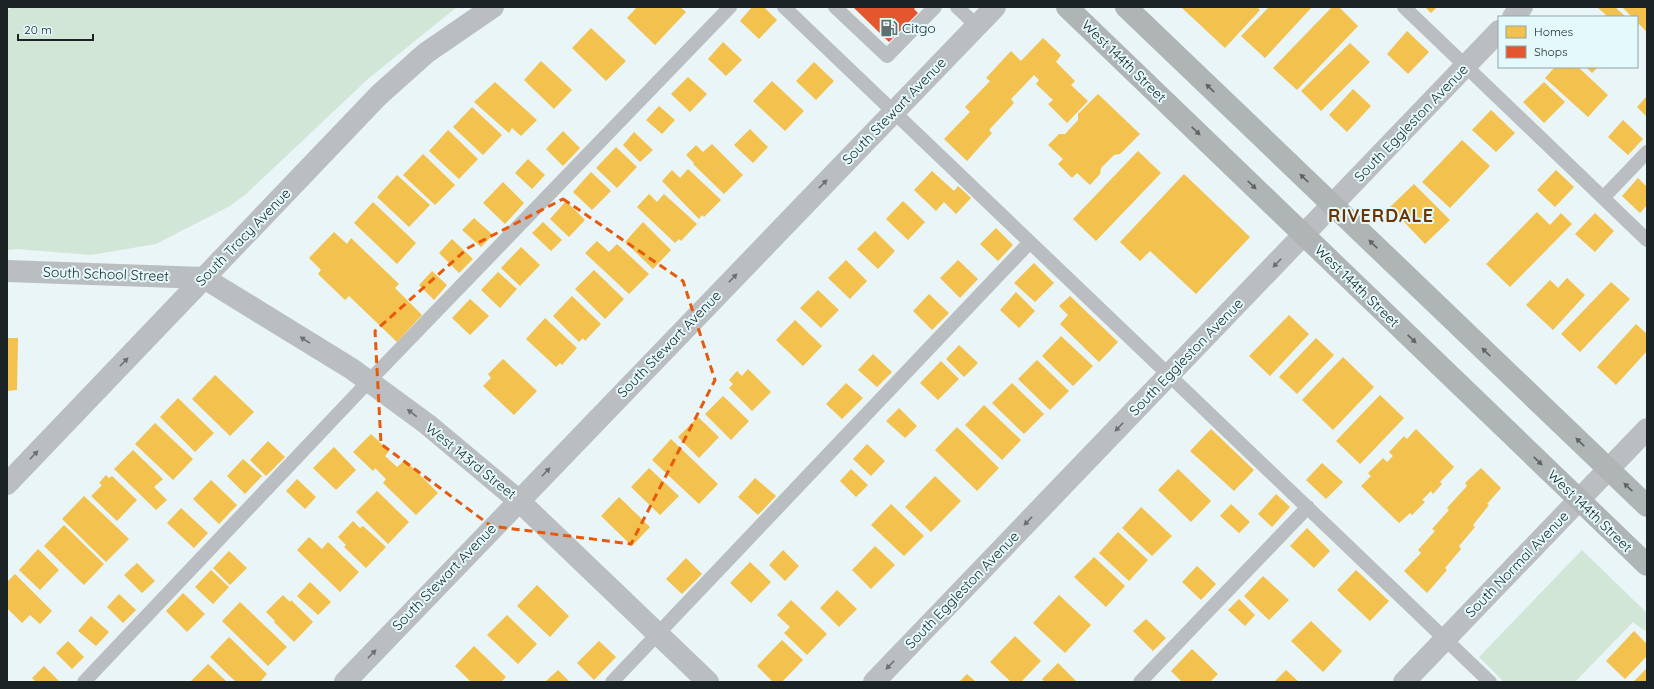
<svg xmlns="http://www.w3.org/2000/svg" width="1654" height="689" viewBox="0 0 1654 689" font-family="Quicksand,sans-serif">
<rect width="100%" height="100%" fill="#e9f5f6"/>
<path fill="#d2e6d8" d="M14 7H457L369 78 246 194 230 206 156 244 91 255 17 249 7 250V10Z
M1582 550 1647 613V631L1642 629 1633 622 1575 682H1504L1479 657Z"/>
<path fill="#f2c14e" d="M637 7H680L686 12 655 45 627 18Z
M752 7H764L777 20 759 39 740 21Z
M1184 7H1257L1260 10 1225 48 1182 8Z
M1269 7H1312L1265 58 1241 36Z
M1332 7H1339L1358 26 1297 90 1273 68Z
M1425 7H1437L1431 13Z
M1597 7H1615L1626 17H1604L1606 15Z
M1622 7H1647V32L1637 22V17H1632Z
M591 28 626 61 606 81 572 48Z
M1407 31 1429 52 1408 74 1387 54Z
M1043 38 1061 55 1056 62 1075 81 1071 85 1088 101 1067 123 1048 104 1053 100 1036 84 1039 80 1034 75 1011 99 1014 103 989 130 992 133 967 161 944 139 970 112 965 107 990 81 986 78 1011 51 1021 61Z
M723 42 742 60 726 76 708 59Z
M1350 43 1370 62 1321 111 1301 91Z
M541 61 572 90 554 109 524 80Z
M814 62 834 81 816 100 796 81Z
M1555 67H1578L1608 95 1588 117 1545 78Z
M1586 67H1598L1592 73Z
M688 77 707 94 690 112 671 94Z
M772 81 804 111 785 131 753 101Z
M495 82 537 120 521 136 512 128 509 133 474 102Z
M1544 82 1565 102 1544 123 1523 102Z
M1353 89 1371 106 1347 132 1329 115Z
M1098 94 1140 134 1120 154 1114 155 1101 168 1100 174 1090 185 1077 173 1072 178 1058 164 1063 159 1048 145 1059 134H1065L1078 120V114Z
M1647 96V117L1637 107Z
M659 106 675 120 662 134 646 120Z
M472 107 502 135 483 155 453 127Z
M1491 110 1515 133 1496 152 1472 130Z
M1623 120 1643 139 1628 155 1608 137Z
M750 129 768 147 753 163 734 145Z
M448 130 478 159 459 179 429 151Z
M563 131 580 148 563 166 546 149Z
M634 132 653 150 640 162 623 145Z
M1462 140 1490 166 1450 208 1422 182Z
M712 144 743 175 724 194 693 164 694 163 686 155 696 145 703 152Z
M616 147 637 167 617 188 596 168Z
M1138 151 1161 173 1096 241 1073 219Z
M423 154 455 185 435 205 403 175Z
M528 159 545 175 532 189 515 173Z
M688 169 721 200 704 217 702 215 699 219 662 181 672 170 680 178Z
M1556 170 1574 187 1555 207 1537 190Z
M932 171 954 191 958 186 971 198 956 214 944 202 936 211 914 190Z
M591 172 611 191 592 210 573 192Z
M1184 174 1250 237 1196 294 1150 251 1140 261 1120 242Z
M397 175 430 205 409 227 377 197Z
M1638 178 1647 187V205L1640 213 1622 196Z
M503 182 524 203 505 224 483 203Z
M1414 184 1450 220 1425 244 1390 207Z
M649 194 657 202 664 194 697 224 681 241 679 239 675 243 637 207Z
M566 201 585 220 569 237 550 219Z
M903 201 925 222 908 240 886 219Z
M373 202 416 243 397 264 354 223Z
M1537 212 1550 225 1561 213 1572 224 1510 287 1486 264Z
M1595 213 1614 231 1595 252 1575 234Z
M474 218 493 235 481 247 462 230Z
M543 222 562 240 551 251 532 233Z
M643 222 671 250 653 269 625 242Z
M996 228 1013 245 998 261 980 244Z
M875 231 895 251 878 269 857 249Z
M334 232 347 244 351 238 399 284 395 288 422 315 397 342 349 296 345 300 318 274 321 270 309 258Z
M452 239 473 259 459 273 439 253Z
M597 241 609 252 617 244 649 274 629 294 585 253Z
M521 247 540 265 520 286 501 268Z
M846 260 867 281 850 299 828 278Z
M958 260 978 279 960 298 940 278Z
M1034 263 1054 283 1035 302 1014 283Z
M594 270 624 299 605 319 575 289Z
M432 271 447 285 434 300 419 285Z
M498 272 517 289 500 308 481 290Z
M1567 278 1585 295 1553 330 1526 305 1550 280 1558 288Z
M1611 282 1630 299 1580 352 1561 334Z
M818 290 839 310 821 328 800 308Z
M1016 292 1035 311 1019 328 1000 310Z
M929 294 949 313 932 330 913 311Z
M572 296 601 324 585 341 583 338 579 342 553 316Z
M1070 296 1118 342 1099 362 1060 324 1068 315 1059 306Z
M470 299 489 316 470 335 452 318Z
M1289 315 1309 334 1270 376 1249 356Z
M545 318 577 348 562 365 560 363 556 367 526 339Z
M795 320 822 346 803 366 776 340Z
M1636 324 1647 334V351L1616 385 1597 367Z
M1061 336 1093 366 1073 386 1042 356Z
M7 338H18L17 390 7 391Z
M1316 338 1334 355 1297 394 1279 377Z
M959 345 978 363 964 377 946 359Z
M873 354 892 372 877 387 858 370Z
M1343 357 1374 387 1333 430 1302 400Z
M503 359 537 391 514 415 483 386 491 378 488 374Z
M1037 360 1069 391 1050 410 1018 379Z
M941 361 959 379 938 400 920 383Z
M748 369 771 392 752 411 729 388 733 384 729 380 737 371 742 376Z
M215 375 254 412 230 436 192 399Z
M846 383 863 398 842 419 826 404Z
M1012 383 1044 414 1024 434 992 403Z
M1380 395 1404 418 1360 464 1336 441Z
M723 396 749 421 731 440 705 414Z
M178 398 214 433 195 452 160 417Z
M984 405 1021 440 1002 460 965 425Z
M899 408 917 426 905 438 886 421Z
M698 417 719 437 699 458 678 437Z
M155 423 193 459 173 480 135 444Z
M957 427 999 468 977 491 935 450Z
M1211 429 1254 470 1234 491 1190 451Z
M1416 429 1454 467 1440 482 1442 484 1433 494 1431 491 1422 500 1425 502 1412 515 1410 513 1399 523 1361 486 1371 476 1368 473 1383 458 1387 462 1393 456 1389 452 1404 436 1407 439Z
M371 434 389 451 385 456 397 467 405 460 438 493 416 515 383 483 386 479 375 468 373 471 353 452Z
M671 439 718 484 699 504 652 460Z
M268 441 285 457 266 476 250 460Z
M867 444 885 461 871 476 853 459Z
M334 447 356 470 336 490 313 468Z
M133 450 163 479 154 487 167 500 156 510 114 469Z
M243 459 262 476 245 494 227 476Z
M1322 463 1343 482 1326 499 1306 480Z
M649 468 679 496 660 515 631 487Z
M1481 468 1501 488 1487 504 1489 505 1473 525 1475 527 1459 546 1461 549 1445 568 1447 570 1427 593 1404 571 1421 553 1418 550 1435 531 1432 529 1449 510 1447 508 1467 486 1465 483Z
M851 469 868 485 856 497 840 481Z
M1178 469 1211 501 1191 522 1158 490Z
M106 475 109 478 112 476 137 500 117 521 91 496 102 485 99 483Z
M935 476 961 501 931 532 905 507Z
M755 478 776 496 758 515 738 497Z
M297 479 316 497 305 509 286 491Z
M211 480 237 505 219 524 193 499Z
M377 491 409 522 388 544 356 512Z
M1276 494 1290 507 1272 527 1258 514Z
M84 496 129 539 106 562 62 519Z
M619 497 650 527 632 546 601 516Z
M891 504 924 536 904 556 871 525Z
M1231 504 1250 522 1239 533 1220 516Z
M1141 507 1172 536 1152 556 1122 528Z
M181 508 208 533 194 548 167 523Z
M353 521 360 528 363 526 386 547 366 568 344 547 346 545 338 537Z
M64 525 104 564 84 585 44 546Z
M1307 528 1330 551 1314 568 1290 546Z
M1118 532 1148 560 1129 581 1099 553Z
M309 537 322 549 328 542 359 572 340 592 297 550Z
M875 546 895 565 871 589 852 570Z
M38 549 59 570 40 590 19 570Z
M783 550 799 566 785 581 769 565Z
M229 551 247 568 230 585 213 568Z
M1094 557 1125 586 1106 607 1074 577Z
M686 558 702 574 682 594 666 579Z
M750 562 771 582 751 603 730 583Z
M137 563 155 581 142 593 124 575Z
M1197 566 1216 584 1201 600 1182 582Z
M211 570 229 587 213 604 195 587Z
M1356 570 1389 601 1370 621 1337 590Z
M15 574 52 611 40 624 30 615 22 623 7 608V582Z
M1263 576 1289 600 1269 620 1244 596Z
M310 582 331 602 318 615 297 596Z
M537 585 569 616 550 637 517 606Z
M837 590 857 609 839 627 820 608Z
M183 593 205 614 187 632 166 611Z
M119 594 136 610 123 623 107 607Z
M283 595 290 602 291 600 313 622 294 642 274 622 275 621 266 612Z
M1059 595 1091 625 1065 653 1033 623Z
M1239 599 1255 615 1245 626 1228 610Z
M791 600 827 634 807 655 784 633 790 627 777 615Z
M240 602 287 647 268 666 222 621Z
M507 615 537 644 518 664 487 635Z
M91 616 109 632 96 646 78 631Z
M1146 619 1166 638 1153 651 1133 631Z
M1311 621 1342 651 1323 672 1291 641Z
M1634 631 1647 644V656L1625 679 1606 661Z
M1015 636 1041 661 1021 682H1011L990 662Z
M229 637 267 674 260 682H236L210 657Z
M782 640 803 660 782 682H773L757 666Z
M68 641 84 657 72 669 56 653Z
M599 641 616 657 594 680 577 663Z
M474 646 506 677 501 682H471L455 666Z
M1192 649 1218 674 1210 682H1182L1171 671Z
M1058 663 1077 682H1045L1042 679Z
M208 664 227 682H190Z
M44 666 60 682H36L32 678Z
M1647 668V682H1633Z
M558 670 570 682H545Z
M1286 670 1299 682H1274Z
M967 674 976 682H959Z"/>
<path fill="#e4572e" d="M853 7H916L914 9 918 13 889 42Z"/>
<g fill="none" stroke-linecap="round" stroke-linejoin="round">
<path stroke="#babec0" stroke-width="14" d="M784 7 1490 682
M835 7 887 56 935 7
M957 7 977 26
M1404 7 1647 240
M1603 198 1647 152
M84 682 369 381 730 7
M612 682 1030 242
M1140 682 1308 507"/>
<path stroke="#babec0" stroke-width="22" d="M1513 17 1522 7
M7 271 204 278 352 369 427 424 518 500 708 682
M7 484 379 95 426 53 493 7
M345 682 995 7
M874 682 1499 31
M1404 682 1647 429"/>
<path stroke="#afb4b5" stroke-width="22" d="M1067 7 1647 565
M1126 7 1647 506"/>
</g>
<defs><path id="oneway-solid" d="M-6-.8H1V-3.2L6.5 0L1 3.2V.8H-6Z"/></defs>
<g fill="#5e6465">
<use href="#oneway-solid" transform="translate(1210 88) rotate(-136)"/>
<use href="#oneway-solid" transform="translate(1196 131) rotate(44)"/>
<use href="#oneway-solid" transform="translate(1304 178) rotate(-136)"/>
<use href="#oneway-solid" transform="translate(1252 185) rotate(44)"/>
<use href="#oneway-solid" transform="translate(1373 244) rotate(-136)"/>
<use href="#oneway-solid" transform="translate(1412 339) rotate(44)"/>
<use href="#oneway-solid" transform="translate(1486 352) rotate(-136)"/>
<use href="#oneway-solid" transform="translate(1580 442) rotate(-136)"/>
<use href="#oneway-solid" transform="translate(1538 461) rotate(44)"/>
<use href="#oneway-solid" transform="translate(1628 487) rotate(-137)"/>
</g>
<g fill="#6a7072">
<use href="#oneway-solid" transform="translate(823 184) rotate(-46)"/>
<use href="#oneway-solid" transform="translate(1277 263) rotate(134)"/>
<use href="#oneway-solid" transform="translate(733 278) rotate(-46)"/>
<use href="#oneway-solid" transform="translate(305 340) rotate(-148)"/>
<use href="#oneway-solid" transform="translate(124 362) rotate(-46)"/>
<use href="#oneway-solid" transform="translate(412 413) rotate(-143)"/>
<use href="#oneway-solid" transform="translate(1119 427) rotate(134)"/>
<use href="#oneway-solid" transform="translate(34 455) rotate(-46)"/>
<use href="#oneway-solid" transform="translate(546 472) rotate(-46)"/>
<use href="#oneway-solid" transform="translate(1028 521) rotate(134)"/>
<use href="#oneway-solid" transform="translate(372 654) rotate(-46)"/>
<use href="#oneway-solid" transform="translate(890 665) rotate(134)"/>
</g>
<path fill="none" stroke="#e8590c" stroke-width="3" stroke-dasharray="8 5" stroke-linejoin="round" d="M563 199 683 281 715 380 631 544 491 526 381 444 375 331 468 248Z"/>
<defs>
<g id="fuel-bare" transform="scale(1.38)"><path d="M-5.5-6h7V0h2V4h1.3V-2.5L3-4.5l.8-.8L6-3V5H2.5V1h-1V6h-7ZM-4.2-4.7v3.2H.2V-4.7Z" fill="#636c6e" stroke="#e3f9fc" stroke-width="2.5" paint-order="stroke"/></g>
</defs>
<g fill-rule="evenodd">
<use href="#fuel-bare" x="889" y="28"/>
</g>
<g text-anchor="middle" stroke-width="4" stroke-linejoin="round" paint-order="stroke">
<g font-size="14" fill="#1b2324" stroke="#e3f9fc" text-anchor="start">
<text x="902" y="33">Citgo</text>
</g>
<g font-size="14" fill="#1b2324" stroke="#e3f9fc">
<text transform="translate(1124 61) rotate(44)" y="5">West 144th Street</text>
<text transform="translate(894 111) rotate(-46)" y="5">South Stewart Avenue</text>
<text transform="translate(1411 123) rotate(-46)" y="5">South Eggleston Avenue</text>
<text transform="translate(243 237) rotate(-46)" y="5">South Tracy Avenue</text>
<text transform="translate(106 274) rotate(2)" y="5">South School Street</text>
<text transform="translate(1357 286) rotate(44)" y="5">West 144th Street</text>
<text transform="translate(669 344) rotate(-46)" y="5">South Stewart Avenue</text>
<text transform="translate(1186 357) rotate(-46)" y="5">South Eggleston Avenue</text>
<text transform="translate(471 461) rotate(39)" y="5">West 143rd Street</text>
<text transform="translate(1590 511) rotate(44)" y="5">West 144th Street</text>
<text transform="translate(1517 564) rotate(-46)" y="5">South Normal Avenue</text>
<text transform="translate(444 577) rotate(-46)" y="5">South Stewart Avenue</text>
<text transform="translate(962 590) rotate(-46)" y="5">South Eggleston Avenue</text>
</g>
<g font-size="18" font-weight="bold" letter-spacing="1" fill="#6e3400" stroke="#e3f9fc">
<text x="1381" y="222">RIVERDALE</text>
</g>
</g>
<rect width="1654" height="689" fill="none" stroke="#1b2324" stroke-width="16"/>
<rect x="1498" y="16" width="140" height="52" fill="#e3f9fc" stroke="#93a3a6"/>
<rect x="1506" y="26" width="20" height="12" fill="#f2c14e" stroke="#93a3a6"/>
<text x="1534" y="36" font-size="12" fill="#1b2324">Homes</text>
<rect x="1506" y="46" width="20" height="12" fill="#e4572e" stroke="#93a3a6"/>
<text x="1534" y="56" font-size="12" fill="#1b2324">Shops</text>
<path d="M18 34v6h75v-6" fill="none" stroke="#1b2324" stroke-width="2"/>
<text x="24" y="34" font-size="12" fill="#1b2324" stroke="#e3f9fc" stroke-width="3" paint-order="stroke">20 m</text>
</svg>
